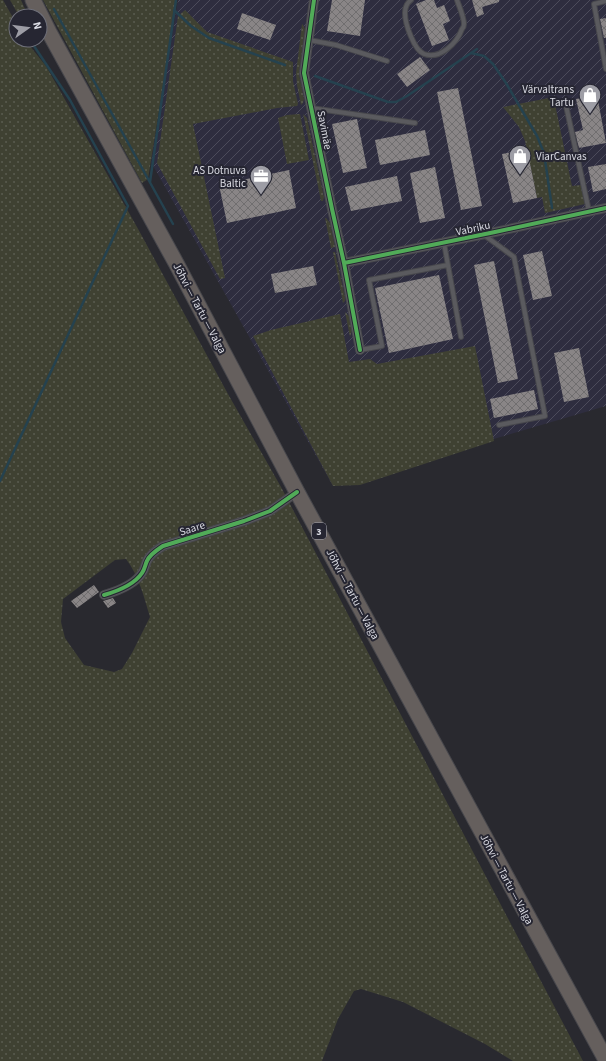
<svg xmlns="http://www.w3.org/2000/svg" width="606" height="1061" viewBox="0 0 606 1061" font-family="'Source Sans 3',sans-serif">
<defs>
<pattern id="industrial-furrows" width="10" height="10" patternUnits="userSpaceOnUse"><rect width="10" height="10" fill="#2e2d3f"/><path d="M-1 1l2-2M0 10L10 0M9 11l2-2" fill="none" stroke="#4c4b5b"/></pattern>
<pattern id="grass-dots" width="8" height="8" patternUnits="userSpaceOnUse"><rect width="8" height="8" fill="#3f4132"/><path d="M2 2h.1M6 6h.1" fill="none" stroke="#5a5c50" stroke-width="1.8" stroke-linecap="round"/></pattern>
<pattern id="building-cross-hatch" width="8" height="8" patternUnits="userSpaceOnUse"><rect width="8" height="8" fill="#898586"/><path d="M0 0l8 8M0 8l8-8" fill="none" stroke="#706e6f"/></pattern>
</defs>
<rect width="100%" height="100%" fill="#29292f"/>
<path fill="url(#industrial-furrows)" d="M178 0H606V406L333 486 151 162Z"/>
<path fill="url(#grass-dots)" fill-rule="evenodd" d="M0 0H3L16 23V40H25L46 66 137 227 228 394 281 487 583 1061H513L485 1044 403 1002 361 989 354 991 338 1019 322 1061H0ZM126 559C139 576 144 597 150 617L132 653 122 669 114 672 84 665 65 638 61 622 63 599 115 560Z
M10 0H21L28 16H19Z
M43 0H177L148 179 142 183Z
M185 10 207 32 293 62V81L298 104 297 106 277 108 193 124 225 278 220 279 157 163 178 16Z
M302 24 303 25 305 29 299 74 304 99 303 103 301 105 297 85 296 73Z
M554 97 555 104 572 186 581 185 585 204 545 213 542 197 537 198 525 141 519 127 503 107Z
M300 114 309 160 287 164 278 118 287 115Z
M303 114 307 118 324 197 323 201H321L304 118Z
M325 218H326L330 223 335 247 331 248Z
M333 252H335L345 297V301L343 303Z
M345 312 349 316 352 330 350 337Z
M340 314 349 362 370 359 377 364 475 346 494 441 360 485 333 486 253 336 271 330Z"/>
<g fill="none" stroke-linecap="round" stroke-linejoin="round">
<path stroke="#25424f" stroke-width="2.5" d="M54 9 173 224
M174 10 191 26 209 38 285 65
M471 53 484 56 493 64 506 83 537 136 544 153 552 208
M315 76 388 102H396L407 96 477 49
M150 182 176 0
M0 481 128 206 70 100 34 46"/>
</g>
<path fill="url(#building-cross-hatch)" d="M332 0H365L360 36 327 31Z
M426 0H434L437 8 444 5 450 21 443 24 449 40 432 46 416 4Z
M472 0H499V2L482 7 484 14 477 17Z
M242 13 276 25 270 40 237 29Z
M606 18V38H604L600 19Z
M420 57 430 70 407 87 397 74Z
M458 88 482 206 461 210 437 92Z
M597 95 606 143 579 148 575 132 583 130 576 99Z
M357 119 367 168 343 173 332 124Z
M425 130 430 155 380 165 375 140Z
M527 149 537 198 513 203 502 154Z
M606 164V189L593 192 588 167Z
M435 167 445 218 420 223 410 173Z
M289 170 296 208 227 223 219 185Z
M397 176 402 201 351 211 345 187Z
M542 251 552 296 533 300 523 255Z
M494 261 518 379 498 383 474 265Z
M313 266 317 285 275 293 271 274Z
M439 275 453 339 389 353 375 288Z
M579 348 589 397 564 402 554 353Z
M534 390 538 409 494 418 490 399Z
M94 585 99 592 77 608 71 601Z
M113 598 116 603 108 608 103 601Z"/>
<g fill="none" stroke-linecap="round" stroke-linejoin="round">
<g stroke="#47474c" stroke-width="6">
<path id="lane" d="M411 0C407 3 405 8 405 13 405 24 414 50 424 54 440 60 457 43 462 29 463 28 464 25 464 24 464 17 459 6 457 0
M606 1 594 4 606 69
M309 40 336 45 387 61
M565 101 589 211
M311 108 415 123
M484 235 514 257 545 416 499 425
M444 243 461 337
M360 350 382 346 369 280 448 265"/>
</g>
<g stroke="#47474c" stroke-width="10">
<path id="street" d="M314 0 304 73 332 209 344 263 360 350
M344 263 495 232 606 208
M104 595C118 591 134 585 142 573 145 569 145 565 147 561 150 554 157 550 163 546L244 521 270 511 297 492"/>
</g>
<g stroke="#47474c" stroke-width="17">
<path id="highway" d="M33 0 49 32 176 263 297 492 606 1060"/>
</g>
<use href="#lane" stroke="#5a5a5e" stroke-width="4"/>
<use href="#street" stroke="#5a5a5e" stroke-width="8"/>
<use href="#highway" stroke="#655f5d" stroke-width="15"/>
<g stroke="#262632" stroke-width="6">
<path id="cycleway" d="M314 0 304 73 332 209 344 263 360 350
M344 263 495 232 606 208
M104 595C118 591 134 585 142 573 145 569 145 565 147 561 150 554 157 550 163 546L244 521 270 511 297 492"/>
</g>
<use href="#cycleway" stroke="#51ab58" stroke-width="4"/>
</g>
<defs>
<g id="shop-pin" transform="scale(1.15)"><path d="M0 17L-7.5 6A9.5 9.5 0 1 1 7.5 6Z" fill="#9d9da5" stroke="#262632"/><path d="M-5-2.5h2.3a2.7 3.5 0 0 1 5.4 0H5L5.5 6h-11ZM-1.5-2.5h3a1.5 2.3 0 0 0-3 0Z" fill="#fff"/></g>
<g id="office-pin" transform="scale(1.15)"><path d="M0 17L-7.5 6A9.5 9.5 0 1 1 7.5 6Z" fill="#9d9da5" stroke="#262632"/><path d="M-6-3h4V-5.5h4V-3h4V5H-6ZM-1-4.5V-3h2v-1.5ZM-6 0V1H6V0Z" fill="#fff"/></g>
</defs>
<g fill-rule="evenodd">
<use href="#shop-pin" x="590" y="95"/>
<use href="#shop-pin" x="520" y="156"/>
<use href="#office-pin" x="261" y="176"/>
</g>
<g text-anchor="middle" stroke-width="4" stroke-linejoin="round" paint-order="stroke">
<rect fill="#262632" stroke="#a5a5af" stroke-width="1" x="312" y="523" width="14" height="16" rx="3"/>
<g font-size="10" font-weight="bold" fill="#dbdce4">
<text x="319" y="535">3</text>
</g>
<g font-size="11" fill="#dbdce4" stroke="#262632" text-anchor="end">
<text x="574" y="93">Värvaltrans<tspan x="574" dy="13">Tartu</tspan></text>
<text x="536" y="160" text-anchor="start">ViarCanvas</text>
<text x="246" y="174">AS Dotnuva<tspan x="246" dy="13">Baltic</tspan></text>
</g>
<g font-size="11" fill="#dbdce4" stroke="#262632">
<text transform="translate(325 130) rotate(79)" y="4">Savimäe</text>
<text transform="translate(473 228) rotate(-12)" y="4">Vabriku</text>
<text transform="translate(200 308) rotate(62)" y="4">Jõhvi — Tartu — Valga</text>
<text transform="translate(192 528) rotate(-17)" y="4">Saare</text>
<text transform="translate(353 594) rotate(62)" y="4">Jõhvi — Tartu — Valga</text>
<text transform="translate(507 879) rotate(62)" y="4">Jõhvi — Tartu — Valga</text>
</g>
</g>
<g transform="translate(28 28) rotate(76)"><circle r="19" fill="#262632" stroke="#6e6f79"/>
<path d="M0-3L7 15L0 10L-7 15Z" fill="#9d9da5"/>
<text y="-6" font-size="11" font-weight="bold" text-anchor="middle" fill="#dbdce4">N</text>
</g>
</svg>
